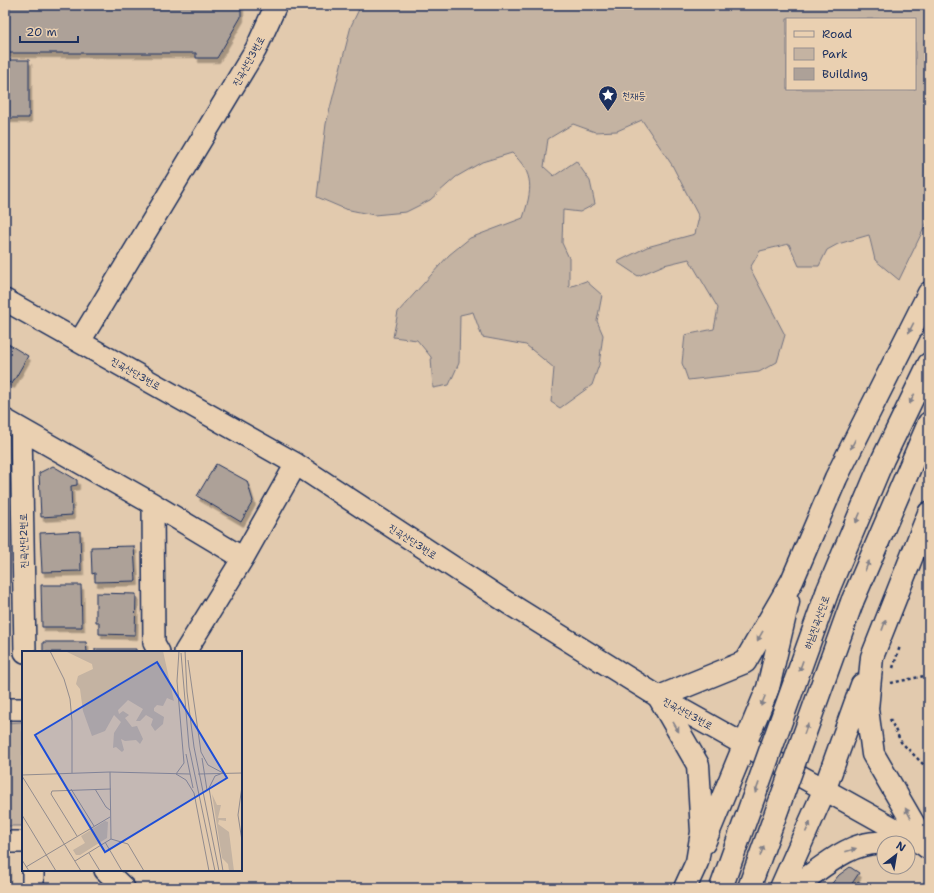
<svg xmlns="http://www.w3.org/2000/svg" width="934" height="893" viewBox="0 0 934 893" font-family="'Shantell Sans','Poor Story',sans-serif">
<defs>
<filter id="shadow"><feDropShadow dx="2.5" dy="4.5" stdDeviation="0" flood-color="#0004"/></filter>
</defs>
<rect width="100%" height="100%" fill="#e2caae"/>
<filter id="ink" filterUnits="userSpaceOnUse"><feTurbulence type="fractalNoise" baseFrequency=".025" numOctaves="2"/><feDisplacementMap in="SourceGraphic" scale="8" xChannelSelector="R" yChannelSelector="G"/><feConvolveMatrix kernelMatrix="1 2 1 2 8 2 1 2 1" color-interpolation-filters="sRGB"/></filter>
<g filter="url(#ink)">
<path fill="#c4b3a2" stroke="#707180" fill-rule="evenodd" d="M361 5H929V218L899 280 875 260 869 235 838 244 827 250 819 266H799L789 244 760 251 750 268 785 335 777 362 759 372 688 380 682 363 685 335 714 329 718 308 689 259 664 265 638 276 617 262 647 247 695 234 699 217 672 165 642 120 617 131 595 132 573 124 548 139 544 167 554 176 576 161 590 181 595 204 580 212 563 210 562 243 569 258V287L586 281 602 295 597 321 603 335 599 365 592 385 560 408 551 402 554 368 526 345 482 337 473 312 460 315 459 363 449 385 433 388 431 357 417 340 393 337 398 312 449 255 470 238 523 218C532 190 535 174 512 153L482 162 456 177 430 200 406 212 374 215 345 209 317 197 326 124 351 26ZM787 19H915V89H787Z
M23 722V826H5V723Z"/>
<path fill="#ada198" stroke="#1b2f5e" filter="url(#shadow)" d="M5 5H241V17L217 58H196V53H5Z
M5 60H29V118H5Z
M5 342 28 356 12 384 5 380Z
M216 464 247 481 253 501 241 522 197 496Z
M53 466 77 480V485L71 486 72 515 41 517 39 473Z
M5 478H6L7 521H5Z
M80 531 81 571 42 572 40 533Z
M134 546 136 581 95 582V573L92 574 91 547Z
M41 585H81L82 627H42Z
M96 593 136 594 135 635 99 634V622H96Z
M43 642H86L87 652H43Z
M5 645H6L7 677H5Z
M95 649H136V652H95Z
M5 861 8 865V888H5Z
M850 867 859 873 849 888H828L839 875Z
M858 881 869 888H854Z"/>
<g fill="none" stroke-linecap="round" stroke-linejoin="round">
<g stroke="#1b2f5e" stroke-width="24">
<path id="minor" d="M5 300 296 464 508 603 659 697 929 848
M80 341 256 49 276 5
M5 420 153 504 243 558
M21 429 25 652
M153 504 154 643 159 652
M185 652 243 558 296 464
M5 709H23
M5 842H23
M105 870 124 888
M33 888V870"/>
</g>
<g stroke="#1b2f5e" stroke-width="25">
<path id="highway" d="M828 590 883 459 929 364
M852 602 929 423
M704 843 768 688 788 602
M927 847 873 754 867 709 872 657 929 513
M685 888 697 862 702 832 698 765 659 697 745 662 792 581 836 478 929 293
M781 888 824 791 862 685
M798 888 800 883C824 866 852 840 884 843"/>
</g>
<path stroke="#1b2f5e" stroke-width="2.5" stroke-dasharray="3 3" stroke-linecap="butt" d="M893 668 900 646
M891 683 929 675
M890 719 901 742 929 770"/>
<use href="#minor" stroke="#ead0b1" stroke-width="21"/>
<use href="#highway" stroke="#ead0b1" stroke-width="22"/>
<g stroke="#1b2f5e" stroke-width="25" stroke-linecap="butt">
<path id="highway-bridge" d="M721 888 828 590
M749 888 852 602"/>
</g>
<use href="#highway-bridge" stroke="#ead0b1" stroke-width="22"/>
</g>
<defs><path id="oneway-solid" d="M-6-.8H1V-3.2L6.5 0L1 3.2V.8H-6Z"/></defs>
<g fill="#828088">
<use href="#oneway-solid" transform="translate(911 328) rotate(117)"/>
<use href="#oneway-solid" transform="translate(912 399) rotate(116)"/>
<use href="#oneway-solid" transform="translate(853 444) rotate(117)"/>
<use href="#oneway-solid" transform="translate(858 518) rotate(113)"/>
<use href="#oneway-solid" transform="translate(867 566) rotate(-67)"/>
<use href="#oneway-solid" transform="translate(884 625) rotate(-70)"/>
<use href="#oneway-solid" transform="translate(760 636) rotate(120)"/>
<use href="#oneway-solid" transform="translate(801 666) rotate(110)"/>
<use href="#oneway-solid" transform="translate(763 701) rotate(112)"/>
<use href="#oneway-solid" transform="translate(676 727) rotate(60)"/>
<use href="#oneway-solid" transform="translate(806 729) rotate(-70)"/>
<use href="#oneway-solid" transform="translate(757 788) rotate(110)"/>
<use href="#oneway-solid" transform="translate(908 813) rotate(-119)"/>
<use href="#oneway-solid" transform="translate(808 827) rotate(-66)"/>
<use href="#oneway-solid" transform="translate(851 850) rotate(-18)"/>
<use href="#oneway-solid" transform="translate(762 851) rotate(-70)"/>
</g>
</g>
<defs>
<g id="sight-pin" transform="scale(1)"><path d="M0 17L-7.5 6A9.5 9.5 0 1 1 7.5 6Z" fill="#1b2f5e" stroke="#ead0b1"/><path d="M0-6L1.8-2.2L6-1.7L2.9 1.2L3.7 5.4L0 3.3L-3.7 5.4L-2.9 1.2L-6-1.7L-1.8-2.2Z" fill="#fff"/></g>
</defs>
<g fill-rule="evenodd">
<use href="#sight-pin" x="608" y="95"/>
</g>
<g text-anchor="middle" stroke-width="3" stroke-linejoin="round" paint-order="stroke">
<g font-size="10" fill="#1b2f5e" stroke="#ead0b1">
<text transform="translate(248 61) rotate(-61)" y="4">진곡산단3번로</text>
<text transform="translate(136 373) rotate(30)" y="4">진곡산단3번로</text>
<text transform="translate(23 541) rotate(-91)" y="4">진곡산단2번로</text>
<text transform="translate(413 541) rotate(33)" y="4">진곡산단3번로</text>
<text transform="translate(816 622) rotate(-70)" y="4">하남진곡산단로</text>
<text transform="translate(688 713) rotate(29)" y="4">진곡산단3번로</text>
</g>
<g font-size="10" fill="#1b2f5e" stroke="#ead0b1" text-anchor="start">
<text x="622" y="99">천재등</text>
</g>
</g>
<g transform="translate(22 651)">
<rect width="220" height="220" fill="#e2caae"/>
<path d="M43 0H141L152 50 145 47 141 55 135 54 132 57V60L142 66 141 73 133 80 129 74 131 68 124 64 118 70H114L121 58 106 49 96 59 97 63 101 60 107 64 103 67 110 76 115 75 121 88 118 93 114 89 103 90 99 88 102 99 100 101 94 96 91 97 92 82 99 71 92 64 83 80 70 85 61 60 58 38 54 33 56 25 71 18 70 13ZM190 143 195 154H199L196 167H204V170L197 169 196 173 207 181 212 220H207L206 213 200 207ZM83 170 86 171 85 187 58 204H54L51 199 63 192 59 185Z" fill="#c4b3a2"/>
<path fill="none" stroke="#928c8e" stroke-width="1" d="M28 0 42 28 48 48 50 70V122M157 0 155 30 162 112 154 123 164 129 172 142 187 220M163 0 165 41 172 96 197 220M159 2 167 96 193 220M166 9 179 101 186 114 201 122M164 103 171 137M180 107 185 139M88 121 89 188M201 122 193 125 187 137 201 220M176 123 220 122M0 124 88 121 168 123M0 125 59 220M220 135 216 164 220 190M49 138 72 175M73 138 84 156 88 159M0 164 34 220M55 185 29 143 30 140 89 138M83 191 100 220M67 202 78 220M0 209 7 220M53 210 89 188 106 193 122 220M4 216 88 166"/>
<path fill="#1d4ed8" fill-opacity="0.15" stroke="#1d4ed8" stroke-width="2" d="M135 11 205 127 83 201 13 84Z"/>
<rect width="220" height="220" fill="none" stroke="#1b2f5e" stroke-width="2"/>
</g>
<rect width="934" height="893" fill="none" stroke="#ead0b1" stroke-width="20"/>
<rect x="10" y="10" width="914" height="873" fill="none" stroke="#1b2f5e" stroke-width="1.5" filter="url(#ink)"/>
<rect x="786" y="18" width="130" height="72" fill="#ead0b1" stroke="#979090"/>
<rect x="794" y="31" width="20" height="6" fill="#ead0b1" stroke="#979090"/>
<text x="822" y="38" font-size="12" fill="#1b2f5e">Road</text>
<rect x="794" y="48" width="20" height="12" fill="#c4b3a2" stroke="#979090"/>
<text x="822" y="58" font-size="12" fill="#1b2f5e">Park</text>
<rect x="794" y="68" width="20" height="12" fill="#ada198" stroke="#979090"/>
<text x="822" y="78" font-size="12" fill="#1b2f5e">Building</text>
<g transform="translate(896 855) rotate(31)"><circle r="19" fill="#ead0b1" stroke="#979090"/>
<path d="M0-3L7 15L0 10L-7 15Z" fill="#1b2f5e"/>
<text y="-6" font-size="11" font-weight="bold" text-anchor="middle" fill="#1b2f5e">N</text>
</g>
<path d="M20 36v6h58v-6" fill="none" stroke="#1b2f5e" stroke-width="2"/>
<text x="26" y="36" font-size="12" fill="#1b2f5e" stroke="#ead0b1" stroke-width="3" paint-order="stroke">20 m</text>
</svg>
